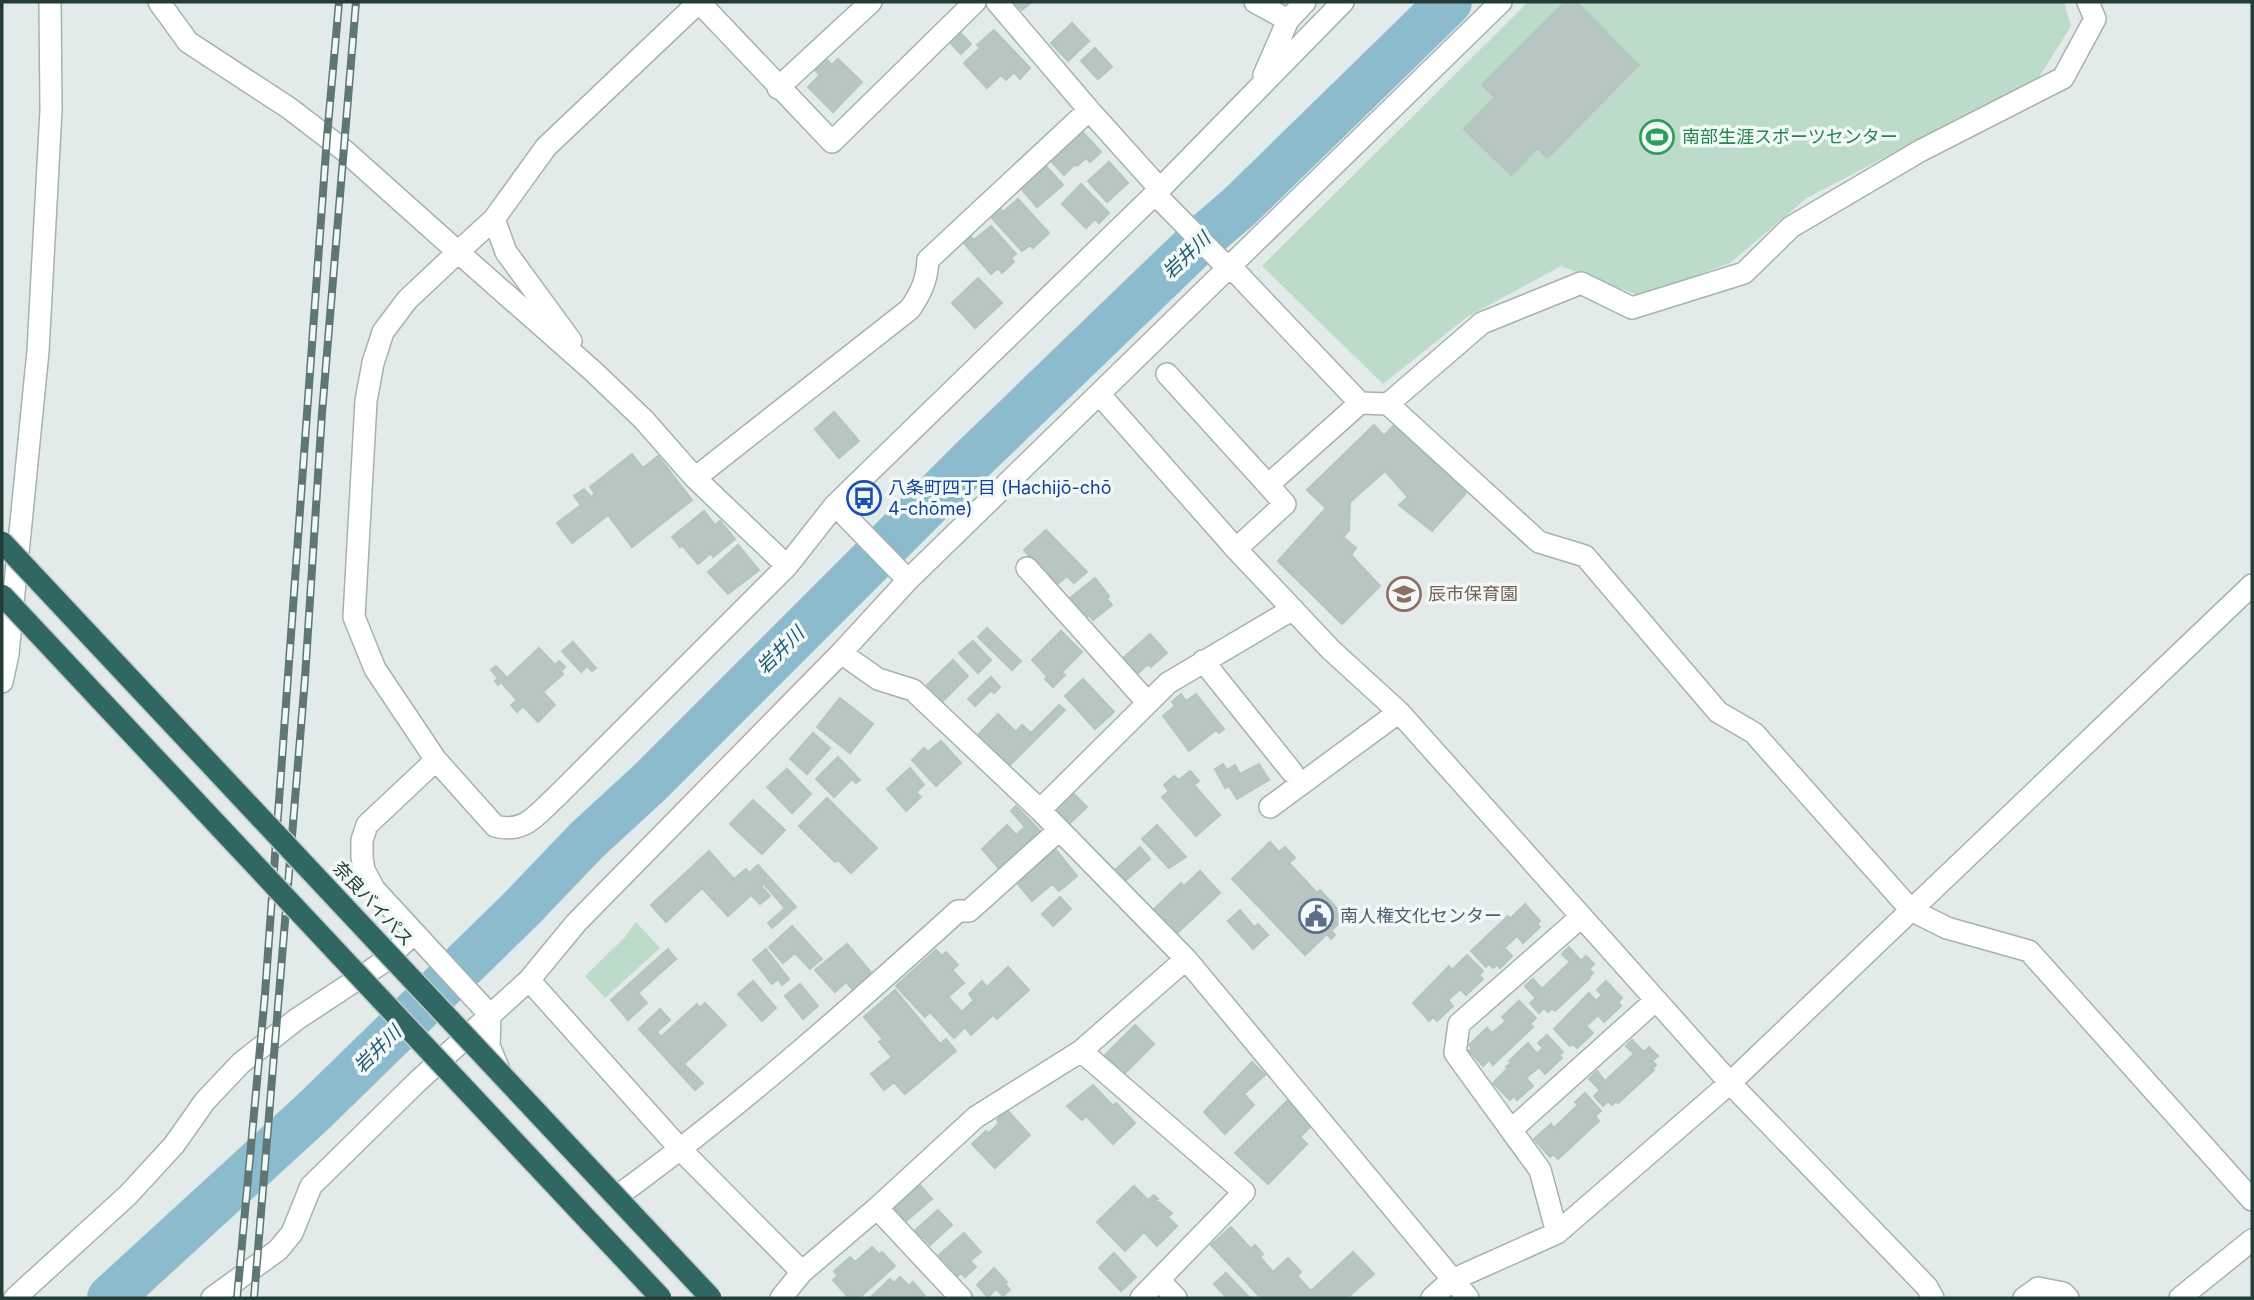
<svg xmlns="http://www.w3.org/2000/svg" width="2254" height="1300" viewBox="0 0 2254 1300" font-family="Inter,'Noto Sans JP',sans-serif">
<rect width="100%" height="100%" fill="#e2ebe9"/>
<path fill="#bcdcc9" d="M1528 2H2064L2071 26 2039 77 1807 198 1730 263 1640 296 1561 266 1467 317 1383 384 1262 266Z
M636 922 660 948 605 998 585 976 625 937Z"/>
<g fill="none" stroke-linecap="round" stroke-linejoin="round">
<path stroke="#8cbbce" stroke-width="46" d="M110 1298 315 1110 520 910 587 840 650 782 974 458 1197 243 1239 207 1449 2"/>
</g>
<path fill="#b7c6c2" stroke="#b4c5c0" stroke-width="2" d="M1014 2H1032L1022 10Z
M1565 2H1576L1639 65 1547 158 1538 148 1511 175 1464 129 1495 97 1482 85Z
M1072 23 1089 41 1068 61 1051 43Z
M955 27 971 44 961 54 944 36Z
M994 30 1030 68 1020 79 1014 72 1006 80 1001 75 987 88 964 63 980 48 977 45Z
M1095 48 1112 67 1098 79 1081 61Z
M826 59 832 65 838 59 862 82 833 112 808 87 820 75 815 70Z
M1079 128 1101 152 1090 162 1086 158 1077 166 1075 164 1064 175 1047 157Z
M1109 162 1128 183 1107 202 1088 181Z
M1044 164 1063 185 1037 207 1019 186Z
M1081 184 1109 213 1099 223 1095 219 1086 228 1062 204Z
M1018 199 1049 233 1033 248 1030 245 1022 251 990 216 999 207 1003 212Z
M991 226 1016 254 1011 258 1014 262 1002 273 998 268 991 274 962 241 969 235 974 240Z
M978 278 1002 303 975 328 952 303Z
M834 412 859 441 839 458 815 429Z
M1395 424 1466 493 1432 531 1399 505 1408 497 1385 471 1350 502 1349 530 1343 537 1356 548 1351 555 1380 586 1342 624 1278 561 1326 508 1307 490 1374 425 1384 436Z
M632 454 643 468 658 456 692 500 632 547 608 515 572 543 557 523 581 505 574 496 584 489 591 497 595 494 590 487Z
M704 511 715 525 720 521 735 539 713 557 711 553 698 564 682 545 680 547 672 537Z
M1046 530 1087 572 1074 583 1067 576 1055 586 1024 550Z
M738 545 759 570 728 594 708 572Z
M1095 578 1109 596 1107 599 1112 605 1093 620 1089 615 1085 619 1069 599Z
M987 628 1021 661 1012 670 978 637Z
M1061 631 1082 652 1062 672 1065 675 1053 687 1045 679 1047 676 1032 660Z
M1150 634 1167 653 1151 667 1148 664 1136 675 1122 659Z
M973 641 991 660 978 673 959 653Z
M573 642 596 668 592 671 587 666 581 672 562 651Z
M539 648 555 665 559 661 565 667 561 671 563 674 543 692 555 705 538 722 523 706 517 712 511 705 517 700 501 682 498 685 495 681 498 678 491 670 496 666 507 678Z
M953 660 968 676 943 701 927 685Z
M991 677 1000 687 994 693 991 690 975 706 968 699Z
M1083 679 1114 712 1095 729 1065 696Z
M1181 694 1186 701 1196 694 1224 729 1219 733 1216 730 1189 751 1163 716 1175 706 1172 702Z
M840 698 873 724 850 753 817 727Z
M1059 705 1065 710 1007 768 976 737 998 714 1016 732 1022 725 1031 733Z
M813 733 830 748 807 774 790 759Z
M941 741 961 763 936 786 912 760 924 748 928 752Z
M838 757 860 780 856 783 852 779 834 797 816 779Z
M1223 764 1227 770 1235 765 1240 774 1259 764 1269 780 1237 799 1229 786 1225 788 1215 769Z
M910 768 924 785 916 792 921 797 906 811 887 789Z
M787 769 811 794 792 813 767 787Z
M1190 771 1199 781 1194 785 1220 815 1196 836 1162 797 1169 791 1164 785 1174 776 1179 780Z
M1073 793 1087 807 1070 823 1056 809Z
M827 798 877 848 851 873 838 860 835 862 799 826Z
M753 800 785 830 762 854 730 824Z
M1016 806 1043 834 1002 872 982 849 1007 825 1016 835 1025 827 1011 811Z
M1157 825 1186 857 1169 868 1142 839Z
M1270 842 1279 852 1285 847 1295 858 1289 863 1317 893 1320 890 1345 917 1331 931 1335 935 1331 939 1327 934 1305 955 1232 879Z
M1140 847 1150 859 1124 882 1114 871Z
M1056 850 1077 876 1059 891 1052 884 1032 901 1017 883Z
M709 851 734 879 746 869 749 873 758 865 796 907 772 928 768 923 785 908 764 884 761 886 770 896 760 904 751 895 728 916 702 888 666 922 651 905Z
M1200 871 1220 893 1175 935 1152 911 1181 883 1184 886Z
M1060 897 1071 909 1053 926 1042 914Z
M1525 904 1540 921 1537 924 1540 927 1523 943 1517 936 1504 948 1512 956 1500 968 1497 965 1493 968 1489 964 1486 967 1471 951 1508 916 1510 919Z
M1240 910 1254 927 1258 924 1268 935 1253 949 1228 921Z
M792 926 822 959 810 969 795 953 783 963 769 947Z
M847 944 874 976 855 992 846 982 835 992 815 970Z
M1569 947 1581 961 1586 956 1594 964 1589 969 1593 973 1589 977 1590 978 1555 1011 1552 1009 1548 1012 1544 1008 1539 1013 1530 1003 1536 998 1525 986 1533 979 1542 989 1570 962 1562 954Z
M668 949 676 959 638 993 647 1003 628 1020 611 1000Z
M766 949 789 979 782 985 778 979 772 984 753 960Z
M936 950 942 956 946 952 958 965 952 970 964 983 948 997 962 1012 974 1000 969 994 982 981 987 987 1008 967 1029 990 997 1019 993 1015 971 1035 965 1027 954 1038 930 1012 925 1017 896 986Z
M1467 955 1483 971 1479 975 1483 979 1466 995 1460 989 1448 1000 1453 1006 1437 1021 1433 1017 1429 1021 1413 1003 1449 966 1452 970Z
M753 981 776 1008 762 1021 738 994Z
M1606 981 1622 998 1618 1002 1621 1006 1604 1022 1598 1015 1586 1026 1593 1033 1577 1048 1573 1044 1570 1046 1554 1029 1589 993 1596 1001 1602 995 1597 990Z
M800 984 818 1006 803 1019 785 996Z
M895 990 940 1044 946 1039 956 1051 905 1094 894 1082 884 1090 871 1074 892 1057 879 1042 883 1039 864 1017Z
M1519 1001 1536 1018 1530 1024 1533 1027 1493 1065 1489 1060 1483 1066 1469 1051 1472 1048 1469 1045 1487 1028 1492 1033 1506 1021 1502 1017Z
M705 1003 726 1025 684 1064 703 1083 695 1090 639 1029 660 1009 670 1020 657 1032 661 1037 697 1004 700 1008Z
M1135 1025 1154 1044 1124 1074 1105 1055Z
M1547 1035 1563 1052 1559 1055 1562 1058 1545 1074 1539 1067 1526 1078 1533 1086 1517 1100 1514 1096 1510 1100 1493 1083 1508 1068 1506 1067 1511 1062 1509 1061 1528 1043 1537 1054 1543 1048 1538 1043Z
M1632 1040 1644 1052 1649 1047 1658 1056 1652 1061 1656 1065 1652 1069 1654 1070 1618 1103 1616 1101 1612 1105 1608 1101 1603 1106 1594 1096 1600 1090 1589 1079 1597 1071 1605 1081 1634 1054 1626 1046Z
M1252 1062 1265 1075 1244 1094 1254 1105 1225 1134 1204 1112Z
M1093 1085 1113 1106 1116 1103 1135 1123 1113 1144 1086 1116 1082 1120 1067 1106Z
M1585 1093 1601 1111 1595 1116 1599 1121 1558 1159 1553 1154 1550 1157 1534 1139 1551 1124 1554 1128 1578 1105 1575 1102Z
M1287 1101 1312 1125 1300 1137 1307 1144 1268 1184 1235 1153Z
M1007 1110 1030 1135 995 1168 972 1144 986 1131 988 1134 999 1123 997 1120Z
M918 1183 932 1199 906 1221 893 1207Z
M1134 1186 1148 1200 1154 1195 1158 1199 1156 1200 1172 1213 1168 1217 1177 1226 1157 1246 1144 1232 1125 1251 1097 1222Z
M938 1210 952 1225 930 1245 923 1237 920 1240 913 1232Z
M1231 1227 1251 1249 1255 1245 1263 1254 1260 1257 1273 1272 1288 1258 1301 1272 1297 1276 1311 1291 1353 1252 1374 1274 1347 1298H1261L1211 1245Z
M964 1233 981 1252 970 1261 976 1267 965 1277 961 1273 958 1276 939 1255Z
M872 1247 879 1254 882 1252 895 1266 859 1298H849L833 1280 838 1276 834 1271 850 1257 855 1262Z
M1114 1253 1136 1277 1121 1291 1099 1268Z
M994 1268 1007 1282 1005 1284 1010 1290 1003 1296 996 1289 988 1297 977 1285Z
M1226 1273 1250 1298H1227L1214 1284Z
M900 1277 909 1286 913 1282 925 1296 923 1298H870L890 1279 894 1283Z"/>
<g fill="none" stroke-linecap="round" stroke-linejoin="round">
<g stroke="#a5b3b0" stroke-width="24">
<path id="minor" d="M159 2 188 42 289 108 345 151 458 252 407 300 383 332 373 363 366 401 354 617 375 669 436 760 495 826C525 834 536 815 556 797L787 566 835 505 1155 194 1343 2
M699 2 546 147 494 219 458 252 594 372 644 420 695 478 787 566
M699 2 832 142 975 2
M997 2 1089 110 1160 189
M1255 2 1288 20
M1264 75 1288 20 1305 2
M778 88 871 2
M1155 194 1220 260 1230 266 1360 403 1388 404 1539 542 1585 556 1718 712 1754 733 1911 910 1947 928 2029 951 2252 1200
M494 219 506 252 571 341
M1167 374 1268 485
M1100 395 1236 549 1331 650 1399 712 1730 1083 1927 1287 1933 1298
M1388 404 1482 323 1581 283 1632 308 1744 273 1791 227 1920 151 2063 78 2095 19 2088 2
M695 478 910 309C921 293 927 280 928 260L1089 110
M835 505 908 580
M1236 549 1285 504 1268 485 1360 403
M1027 568 1148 703
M841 653 878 679 913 690 1040 810 1186 959 1468 1298
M1203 661 1292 772
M2 682 8 654 38 351 51 110 50 2
M436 760 367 825 362 840V857L364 870 374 889 490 1015 489 1046 500 1072
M1270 807 1399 712
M1040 810 1168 683 1293 609
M529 980 681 1150 802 1272
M1081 1051 1244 1192 1141 1298
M1511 1130 1656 1000
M616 1197C736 1110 848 1011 958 911H969L1059 830
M877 1208 961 1298
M1557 1233 1540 1170 1455 1053 1459 1024 1581 917
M1159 1280 1176 1298
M15 1298 128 1195 174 1145 205 1101 241 1063 297 1019 385 961 414 933
M212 1298 278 1250 292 1233 311 1186 418 1081 529 980 576 923 841 653 908 580 1501 2
M781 1298 802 1272 877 1208 976 1117 1081 1051 1186 959
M1432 1298 1452 1280 1557 1233 1730 1083 2252 585
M2024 1298 2038 1288 2063 1293 2068 1298
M2180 1298 2252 1240"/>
</g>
<use href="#minor" stroke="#fff" stroke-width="21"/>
<g stroke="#5d7774" stroke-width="8">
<path id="rail" d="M237 1298 265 994 327 137 339 2
M254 1298 305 678 322 413 356 2"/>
</g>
<use href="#rail" stroke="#f2f8f6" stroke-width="5" stroke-dasharray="16" stroke-linecap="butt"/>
<g stroke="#c1c8c7" stroke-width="24" stroke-linecap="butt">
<path id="highway-bridge" d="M2 542 711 1298
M2 595 661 1298"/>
</g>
<use href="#highway-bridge" stroke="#306763" stroke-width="21"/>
</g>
<defs>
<g id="stadium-ring" transform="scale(1.75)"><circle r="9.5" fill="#f2f8f6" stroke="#2e9e5b" stroke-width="1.5"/><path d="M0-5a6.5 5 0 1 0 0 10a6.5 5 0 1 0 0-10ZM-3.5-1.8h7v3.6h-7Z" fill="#2e9e5b"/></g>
<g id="bus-ring" transform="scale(1.75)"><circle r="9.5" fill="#f2f8f6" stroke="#1a4fb4" stroke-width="1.5"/><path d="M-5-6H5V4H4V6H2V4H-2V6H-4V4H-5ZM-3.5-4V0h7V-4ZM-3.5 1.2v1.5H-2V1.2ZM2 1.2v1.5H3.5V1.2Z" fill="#1a4fb4"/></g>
<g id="school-ring" transform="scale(1.75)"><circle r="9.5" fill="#f2f8f6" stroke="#8d6e63" stroke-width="1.5"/><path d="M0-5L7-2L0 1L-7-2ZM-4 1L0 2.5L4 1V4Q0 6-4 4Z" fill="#8d6e63"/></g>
<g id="civic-ring" transform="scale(1.75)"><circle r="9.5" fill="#f2f8f6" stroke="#5c6f8a" stroke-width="1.5"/><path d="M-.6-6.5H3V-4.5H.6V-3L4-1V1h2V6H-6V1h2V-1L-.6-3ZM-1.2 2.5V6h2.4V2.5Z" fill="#5c6f8a"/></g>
</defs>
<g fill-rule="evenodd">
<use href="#stadium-ring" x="1657" y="137"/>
<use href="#bus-ring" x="864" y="498"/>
<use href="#school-ring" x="1404" y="594"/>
<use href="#civic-ring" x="1316" y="916"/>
</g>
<g text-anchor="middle" stroke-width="7" stroke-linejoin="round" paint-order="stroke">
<g font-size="18" fill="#27864d" stroke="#f2f8f6" text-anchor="start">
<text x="1682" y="143">南部生涯スポーツセンター</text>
</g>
<g font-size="18" fill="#164399" stroke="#f2f8f6" text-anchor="start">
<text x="888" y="494">八条町四丁目 (Hachijō-chō<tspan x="888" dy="21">4-chōme)</tspan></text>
</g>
<g font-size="18" fill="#785e54" stroke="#f2f8f6" text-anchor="start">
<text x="1428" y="600">辰市保育園</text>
</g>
<g font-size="18" fill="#233c38" stroke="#f2f8f6">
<text transform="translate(373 904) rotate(47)" y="6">奈良バイパス</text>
</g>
<g font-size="18" fill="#4e5e75" stroke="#f2f8f6" text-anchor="start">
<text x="1340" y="922">南人権文化センター</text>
</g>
<g font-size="19" font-style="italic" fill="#1f5a75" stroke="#f2f8f6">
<text transform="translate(1186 255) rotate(-44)" y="7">岩井川</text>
<text transform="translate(780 650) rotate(-45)" y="7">岩井川</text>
<text transform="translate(377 1049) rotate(-45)" y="7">岩井川</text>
</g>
</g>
<rect width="2254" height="1300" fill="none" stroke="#233c38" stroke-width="7"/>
</svg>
